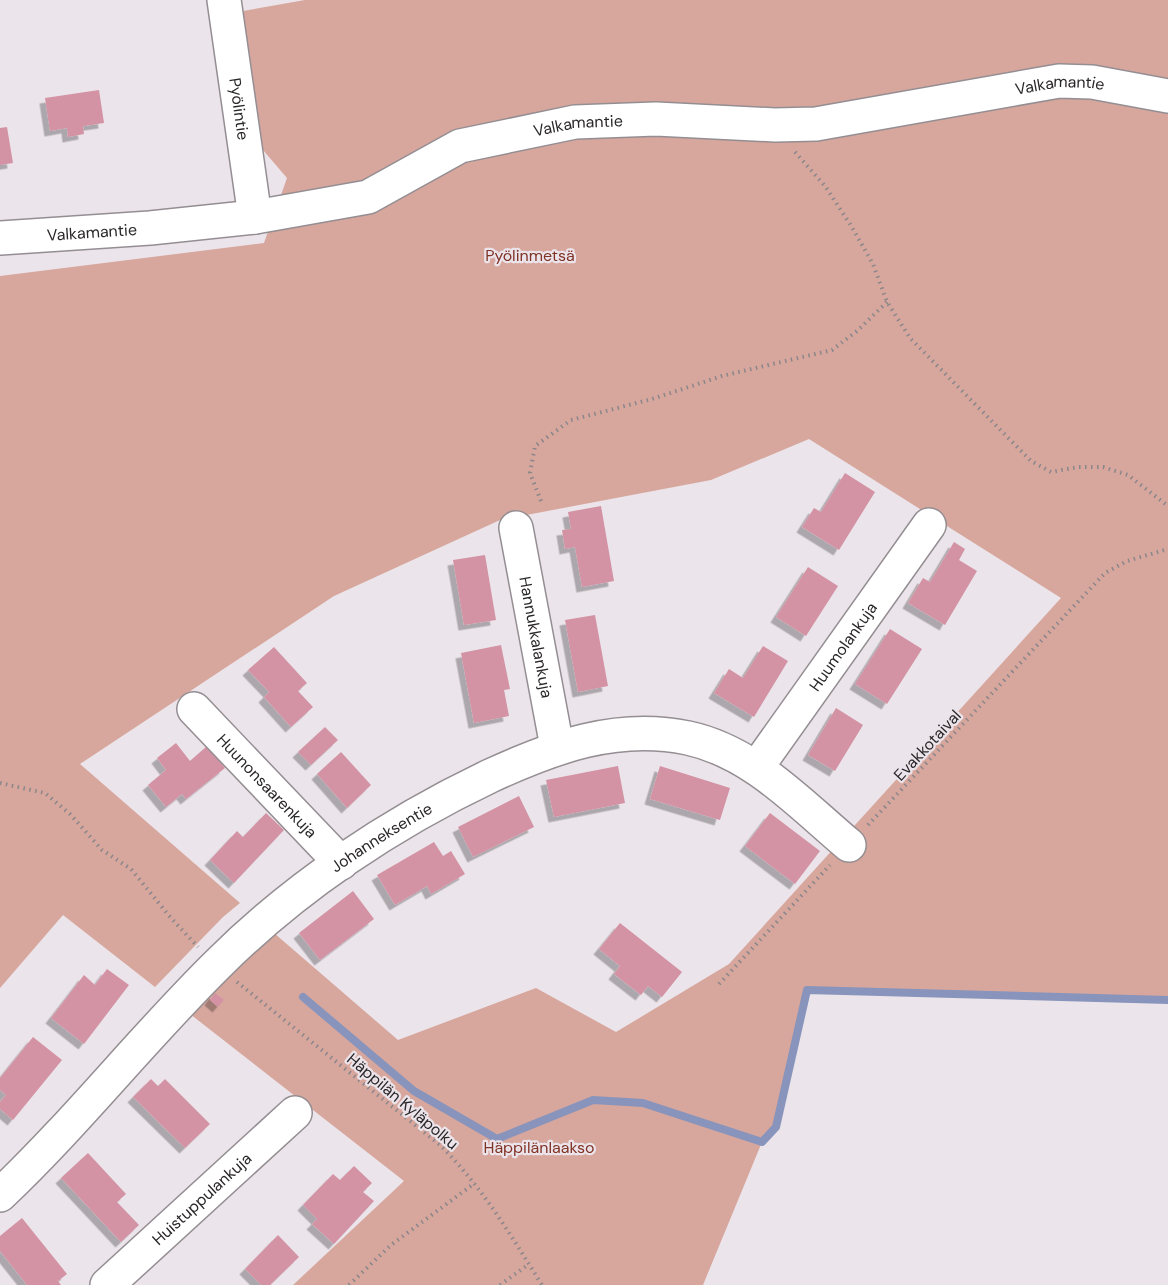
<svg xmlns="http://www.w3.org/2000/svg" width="1168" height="1285" viewBox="0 0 1168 1285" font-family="'DM Sans',sans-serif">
<defs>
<filter id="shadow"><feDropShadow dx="-5.5" dy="5.5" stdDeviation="0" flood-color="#0004"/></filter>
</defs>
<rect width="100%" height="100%" fill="#ebe4ea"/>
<path fill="#d7a79d" d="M305 0H1168V1000L807 990 776 1127 762 1142 703 1285H293L404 1181 190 1014 274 933 398 1040 536 988 616 1032 729 964 1061 598 809 439 711 480 500 520 334 596 80 764 240 903 223 917 155 987 63 915 0 988V276L264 243 287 178 263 150 243 11Z"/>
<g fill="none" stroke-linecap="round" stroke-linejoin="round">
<path stroke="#8894bb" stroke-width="8" d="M303 997 414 1091 497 1139 593 1100 643 1103 762 1142 776 1127 807 990 1168 1000"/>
</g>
<path fill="#d393a4" filter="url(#shadow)" d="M99 90 104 123 83 126 84 134 68 137 67 128 50 131 45 98Z
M7 127 13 163 0 165V128Z
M845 473 875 492 839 550 802 527 814 508 821 512Z
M601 506 614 581 582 587 575 547 565 549 562 530 571 529 568 512Z
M954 542 965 549 959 560 977 571 945 625 908 603 923 578 930 582Z
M485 555 496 620 464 625 453 560Z
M808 567 838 586 806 636 776 617Z
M595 615 608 686 578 692 565 620Z
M890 629 922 649 887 704 855 684Z
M501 645 510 689 504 690 509 716 474 723 461 653Z
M763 646 788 661 754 717 714 693 729 669 743 678Z
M274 647 307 683 298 691 313 707 291 727 264 697 269 692 248 670Z
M836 708 863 725 835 771 808 755Z
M325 727 338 740 311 765 298 752Z
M176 743 190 761 207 746 225 768 186 799 182 794 166 807 148 785 166 770 157 758Z
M341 752 371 785 347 808 317 774Z
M618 766 625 803 554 817 546 780Z
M660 766 730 788 720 820 650 799Z
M519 796 534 827 473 857 458 827Z
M266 813 284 830 234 883 210 860 237 831 243 837Z
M770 813 820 851 795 884 745 846Z
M434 842 443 856 451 851 465 874 431 894 427 886 395 905 377 875Z
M353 891 374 919 320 960 299 933Z
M620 923 682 972 662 997 648 986 641 995 614 974 620 966 599 949Z
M107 969 129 985 84 1044 51 1018 84 975 95 985Z
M215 993 224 1000 218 1007 210 1000Z
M33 1037 62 1060 13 1120 0 1109V1102L6 1095 0 1090V1078Z
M151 1079 158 1086 165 1079 210 1124 185 1148 133 1097Z
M88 1153 126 1194 117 1202 139 1225 121 1242 61 1178Z
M354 1166 372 1183 363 1192 374 1201 334 1244 312 1224 317 1219 303 1205 333 1174 340 1180Z
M22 1218 67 1274 58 1281 61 1285H27L0 1251V1236Z
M278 1235 299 1257 270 1285H261L245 1269Z"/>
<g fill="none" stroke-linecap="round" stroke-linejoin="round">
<g stroke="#948e93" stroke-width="36">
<g id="minor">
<path id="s1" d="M224 0 255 217"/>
<path id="s2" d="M0 238 150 228 255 217 368 197 460 146 575 122 656 119 775 125 816 124 1059 81 1092 82 1168 96"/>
<path id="s3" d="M516 528 557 747"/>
<path id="s4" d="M194 709 341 863"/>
<path id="s5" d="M757 767 929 525"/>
<path id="s6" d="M0 1195C77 1122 142 1039 217 965 295 887 391 823 490 776 553 747 617 723 688 738 753 752 800 804 849 845"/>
<path id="s7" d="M107 1285 295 1113"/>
</g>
</g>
<path stroke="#8b868a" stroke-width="4" stroke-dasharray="1.5 4.5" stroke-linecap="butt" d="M795 152 825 186 850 224 873 264 887 302 910 338 1031 461 1051 472 1078 467H1103L1128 475 1168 506
M541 501 530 473 535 446 571 420 652 399 722 376 832 350 857 331 887 302
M0 783 45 793 70 814 102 850 131 869 171 918 198 947
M868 825 1105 573 1127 561 1168 549
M237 982 440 1145C483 1188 510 1234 542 1285
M719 984 830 865
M349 1285 391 1245 475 1183
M500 1285 529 1264"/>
<use href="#minor" stroke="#fff" stroke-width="33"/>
</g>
<g text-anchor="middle" stroke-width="4.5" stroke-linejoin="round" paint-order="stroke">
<g font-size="16" fill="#2a2729" stroke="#ebe4ea">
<text dy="6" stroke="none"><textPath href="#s2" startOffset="1082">Valkamantie</textPath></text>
<text dy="6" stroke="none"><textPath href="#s1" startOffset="110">Pyölintie</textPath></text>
<text dy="6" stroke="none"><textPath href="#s2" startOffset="596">Valkamantie</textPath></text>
<text dy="6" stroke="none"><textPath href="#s2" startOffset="92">Valkamantie</textPath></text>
<text dy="6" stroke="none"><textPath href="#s3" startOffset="111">Hannukkalankuja</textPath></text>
<text dy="6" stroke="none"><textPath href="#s5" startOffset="148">Huumolankuja</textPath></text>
<text transform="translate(927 745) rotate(-47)" y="6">Evakkotaival</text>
<text dy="6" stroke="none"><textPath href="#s4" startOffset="106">Huunonsaarenkuja</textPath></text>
<text dy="6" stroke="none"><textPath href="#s6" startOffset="525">Johanneksentie</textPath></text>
<text transform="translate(403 1101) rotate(40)" y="6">Häppilän Kyläpolku</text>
<text dy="6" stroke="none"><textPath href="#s7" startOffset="128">Huistuppulankuja</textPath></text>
</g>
<g font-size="16" fill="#803224" stroke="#ebe4ea">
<text x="530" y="261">Pyölinmetsä</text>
<text x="539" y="1153">Häppilänlaakso</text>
</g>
</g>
</svg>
